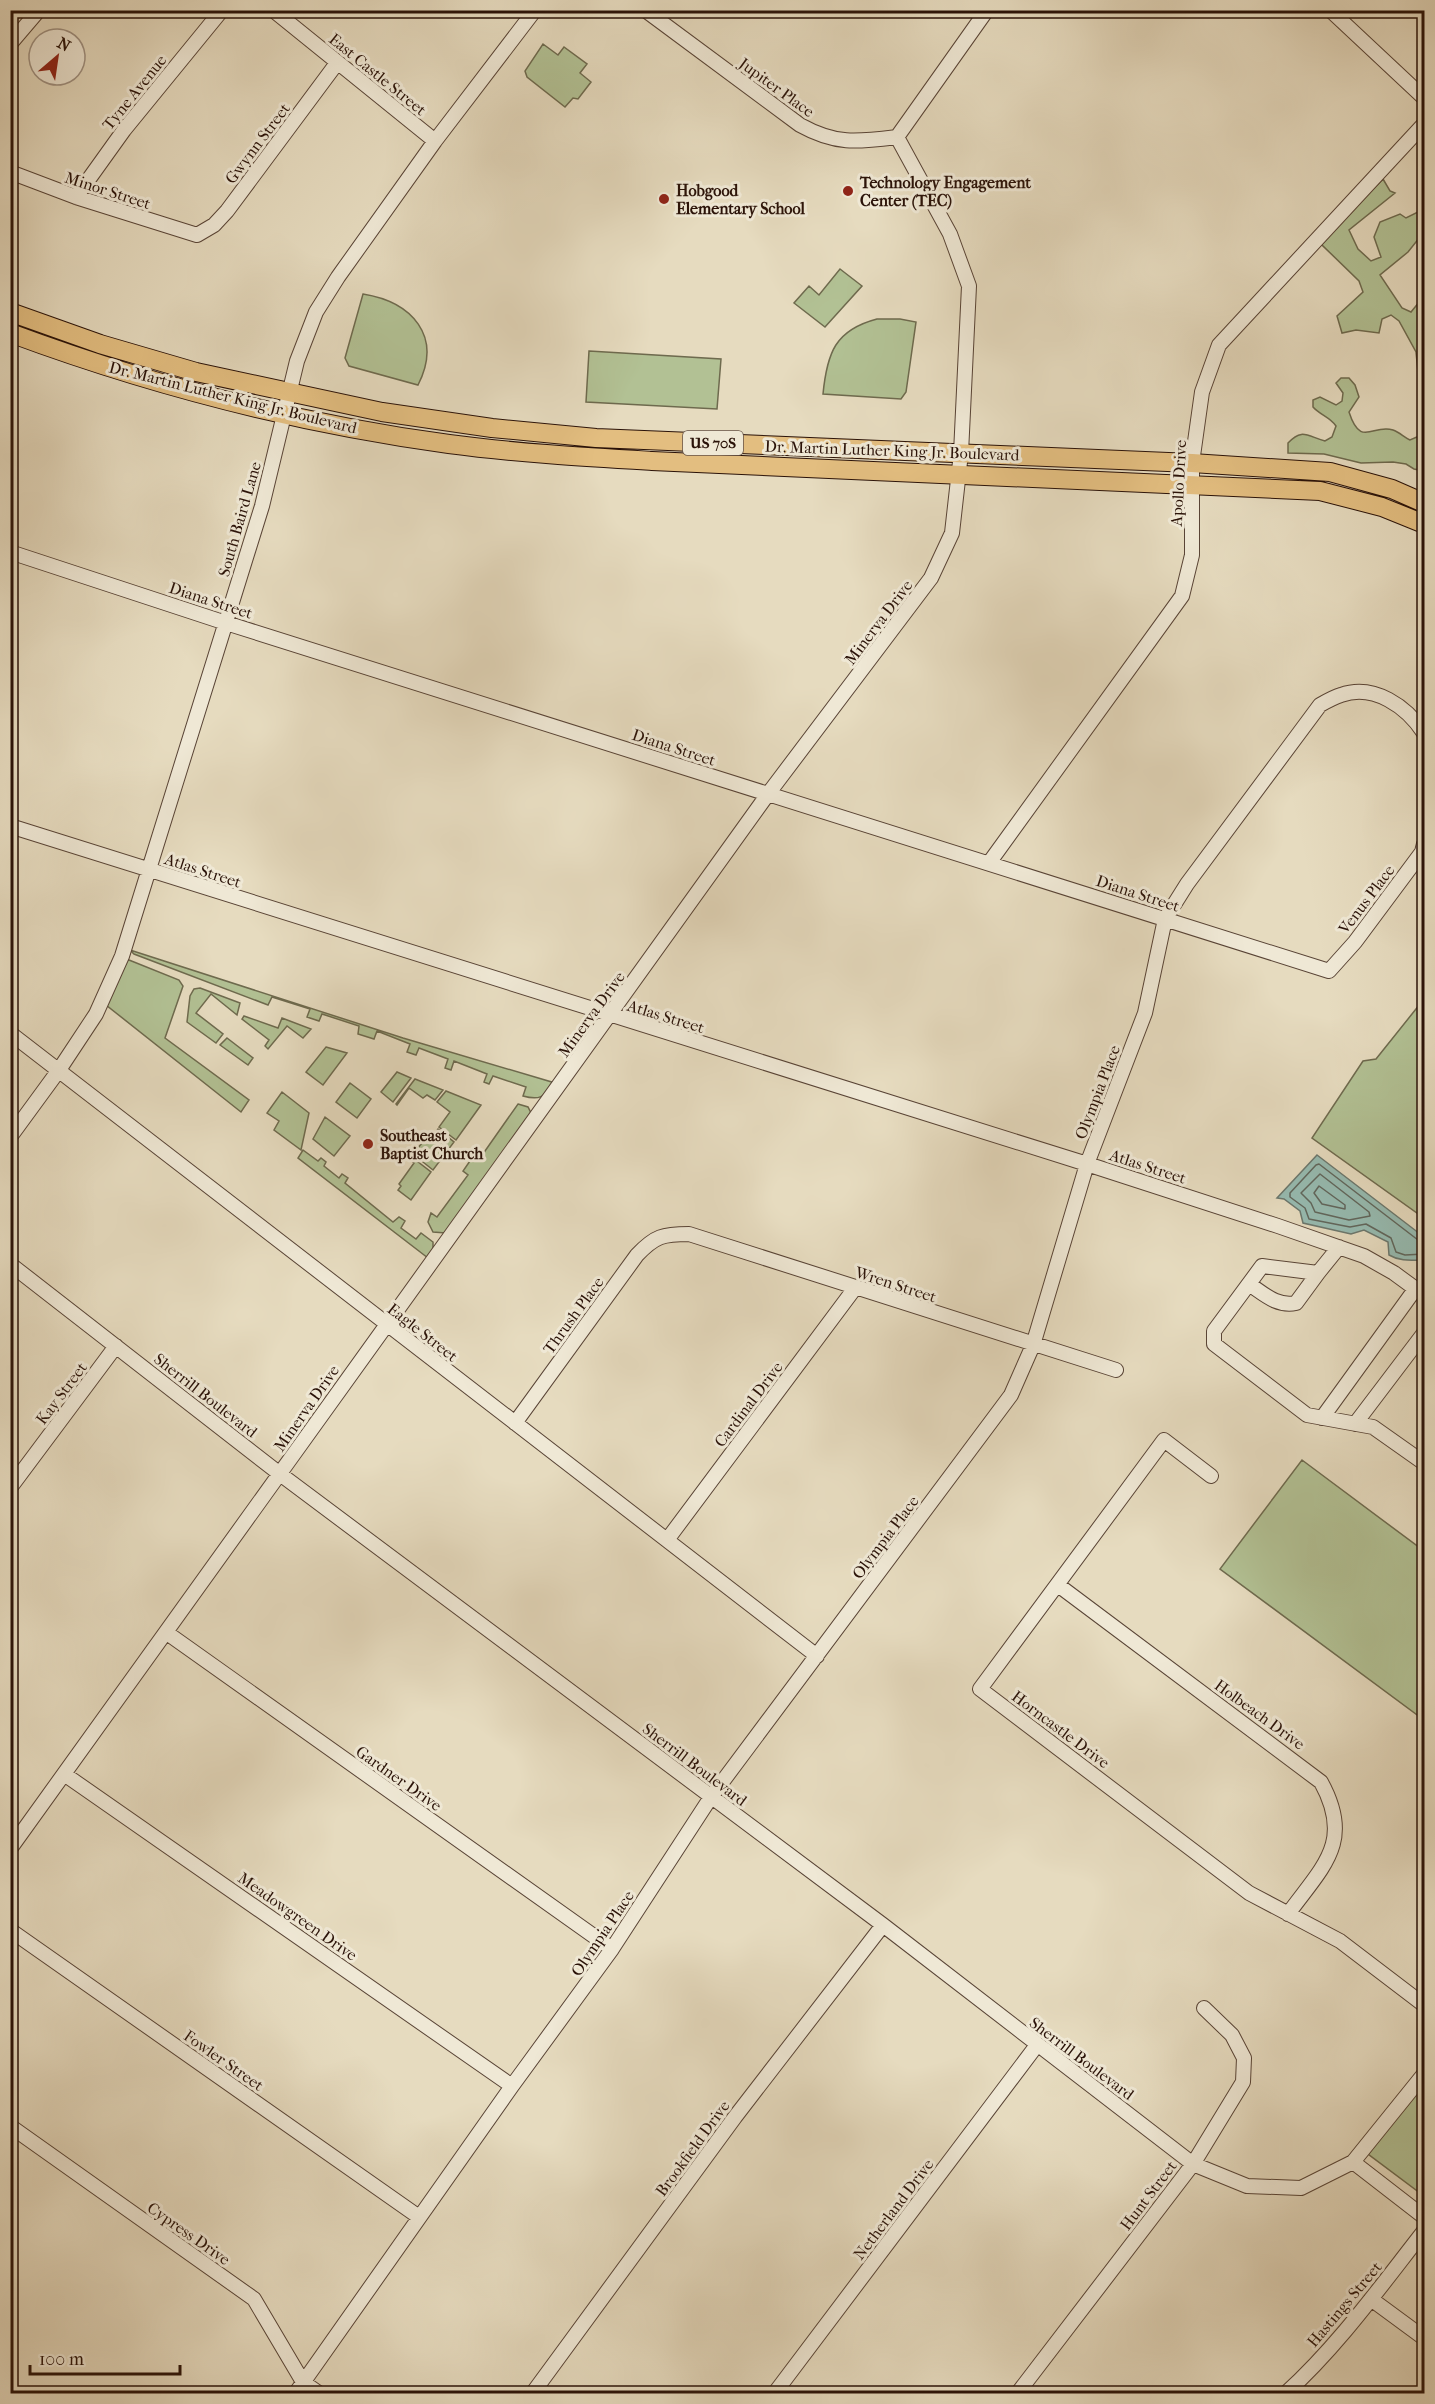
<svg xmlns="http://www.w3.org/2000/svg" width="1435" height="2404" viewBox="0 0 1435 2404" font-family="'IM FELL French Canon',serif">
<rect width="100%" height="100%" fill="#e6dbbf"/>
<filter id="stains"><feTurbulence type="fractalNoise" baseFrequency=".00333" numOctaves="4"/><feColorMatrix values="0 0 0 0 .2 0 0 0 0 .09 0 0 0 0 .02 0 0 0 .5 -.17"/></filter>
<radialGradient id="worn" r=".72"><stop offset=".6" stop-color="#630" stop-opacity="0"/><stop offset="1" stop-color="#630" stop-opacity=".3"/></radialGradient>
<path fill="#b2c194" stroke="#6e6a4e" stroke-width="1.5" d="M543 44 558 55 564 47 587 64 580 73 591 82 578 99 573 98 565 107 527 77 525 71Z
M1383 179 1390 191 1395 193 1349 230 1358 249 1371 261 1381 257 1374 237 1380 222 1400 214 1406 218 1424 209V232L1408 252 1380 275 1402 308 1411 312 1424 296V379L1418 372 1416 352 1399 321 1391 315 1382 319 1379 333 1356 330 1342 333 1337 316 1363 292 1359 281 1322 245 1321 241Z
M840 269 862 286 825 327 794 303 809 286 819 295Z
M363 294C412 302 443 336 418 385L349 366 345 358Z
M877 319H900L916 322 906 392 901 399 823 394C827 353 835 330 877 319Z
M589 351 721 359 717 409 586 402Z
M1341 378H1349L1355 385 1359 397 1349 412C1361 449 1373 423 1393 430 1399 432 1404 437 1410 440L1424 434V471L1414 469 1406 464 1393 462 1361 463 1324 454 1288 453V443C1302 428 1307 436 1325 441L1332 437 1336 426C1330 417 1320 415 1313 407V400L1320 397 1336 405 1342 401 1343 393 1336 383Z
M130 950 403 1038 555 1083C544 1096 541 1101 523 1096L526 1087 493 1076 489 1084 484 1082 487 1074 454 1061 451 1070 445 1068 448 1059 419 1048 416 1055 407 1052 410 1044 377 1031 374 1039 358 1034 359 1026 322 1014 319 1021 307 1017 310 1009 272 997 268 1005 134 954Z
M129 960 179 980 183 986 165 1038 249 1100 241 1112 106 1005 125 961Z
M200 988 240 1003 237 1015 211 994 196 1013 223 1034 216 1043 187 1022 190 996 194 989Z
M1424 999V1218L1312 1138 1363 1061 1376 1059Z
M244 1016 278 1028 282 1018 311 1029 303 1038 287 1026 268 1049 265 1046 269 1040 242 1019Z
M227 1038 253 1058 248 1065 220 1045Z
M326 1047 347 1053 323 1085 306 1072Z
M397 1072 411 1078 393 1102 381 1092Z
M415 1079 443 1090 435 1100 427 1095 423 1098 409 1088 397 1105 396 1104Z
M350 1083 371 1099 357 1118 336 1102Z
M446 1091 481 1105 456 1140 439 1127 450 1112 437 1102Z
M282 1092 309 1113 301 1150 274 1130 279 1121 267 1113Z
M518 1104 528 1107 532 1115 446 1233 433 1232 428 1222 431 1213 437 1217 468 1175 463 1171 472 1158 478 1161Z
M325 1117 350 1136 334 1156 313 1139Z
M438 1129 454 1142 433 1170 413 1154 426 1138 431 1140Z
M303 1150 318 1161 321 1158 326 1162 324 1166 339 1178 342 1174 348 1178 345 1183 393 1222 399 1217 405 1221 401 1228 416 1239 421 1233 433 1242V1251L428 1258 298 1158Z
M413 1158 431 1172 411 1200 398 1190 401 1186 399 1184 414 1163 411 1160Z
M1302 1460 1424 1551V1720L1220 1569Z
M1424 2082V2196L1368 2154Z"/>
<path fill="#96bbb1" stroke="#6b776d" stroke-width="1.5" d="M1317 1155 1424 1237V1260C1412 1260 1401 1262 1389 1255L1388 1242 1364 1230 1351 1234 1303 1223 1300 1211 1284 1199 1277 1198Z"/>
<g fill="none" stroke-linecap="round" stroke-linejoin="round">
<path stroke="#60665c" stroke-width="1.5" d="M1320 1174 1369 1212 1370 1216 1349 1220 1315 1212 1311 1203 1301 1193Z
M1319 1186 1345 1205V1209L1322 1204 1314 1193Z
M1424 1241 1418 1240 1319 1164 1316 1165 1290 1193V1197L1305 1208 1309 1219 1350 1227 1366 1224 1391 1238 1396 1252 1405 1255 1424 1254"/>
<g stroke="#594436" stroke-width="16">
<path id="minor" d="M273 10 435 141
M645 10 800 125C836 145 857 142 897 137L987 10
M1330 10 1424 98
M10 44 39 10
M10 172 76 197 197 235 214 225 227 211 337 63
M76 197 124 130 222 10
M10 552 226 623 1329 971 1355 942 1422 852 1424 844
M10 826 1087 1164 1278 1226 1364 1256 1394 1273 1424 1295
M989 863 1182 596 1192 555V463L1202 392 1219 345 1424 124
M10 1033 817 1656
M10 1137 59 1070 96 1014 122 956 262 506 297 361 316 312 338 277 435 141 535 10
M1339 1247 1318 1273 1262 1266 1214 1331V1344L1307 1415 1373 1427 1424 1463
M10 1264 280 1474 883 1925 1193 2164 1247 2186 1301 2188 1353 2162 1424 2074
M1249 1284C1264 1294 1277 1307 1296 1303L1318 1273
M1322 1418 1416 1288
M515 1423 637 1255C655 1236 663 1234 689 1234L1116 1370
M1355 1424 1424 1333
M1211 1476 1164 1440 980 1689 1249 1893 1340 1941 1424 2005
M10 1488 116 1346
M667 1540 855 1288
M1058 1585 1321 1782C1354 1842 1323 1866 1288 1914
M167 1633 612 1949
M64 1774 512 2086
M10 1849 768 794 931 578 952 533 961 453 969 286 950 234 897 137
M10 1930 419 2217
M10 2126 254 2299 303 2382 320 2394
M1353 2162 1424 2217
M1371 2299 1424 2338
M295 2394 512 2086 612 1949 711 1797 1011 1395 1033 1345 1087 1164 1145 1013 1165 919 1187 884 1320 705C1327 701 1334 697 1341 695 1374 683 1407 707 1424 733
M532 2394 735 2117 883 1925
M774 2394 1037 2045
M1017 2394 1193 2164 1243 2082 1244 2058 1232 2035 1204 2008
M1285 2394C1338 2346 1380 2287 1424 2231"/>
</g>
<g stroke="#2a1208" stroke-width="20">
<path id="major" d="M10 312 100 344 196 372 382 412 492 428 596 438 1192 463 1330 472 1392 489 1424 503
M10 333C150 385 302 424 449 444 517 453 585 457 652 461L1320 491 1382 507 1424 524"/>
</g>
<use href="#minor" stroke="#efe8d5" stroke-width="14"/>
<use href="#major" stroke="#e3be80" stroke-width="18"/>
</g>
<g fill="#8f2418" stroke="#efe8d5" stroke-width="2">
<circle cx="848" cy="191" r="6"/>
<circle cx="664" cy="199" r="6"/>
<circle cx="368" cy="1144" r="6"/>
</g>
<g text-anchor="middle" stroke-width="6" stroke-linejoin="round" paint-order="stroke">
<rect fill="#efe8d5" stroke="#655246" stroke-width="1.5" x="683" y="431" width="60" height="24" rx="4.5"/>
<g font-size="15" font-weight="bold" fill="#2a1208">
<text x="713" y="448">US 70S</text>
</g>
<g font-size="16" fill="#2a1208" stroke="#efe8d5">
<text transform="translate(378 74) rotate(39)" y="6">East Castle Street</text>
<text transform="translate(777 87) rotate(36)" y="6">Jupiter Place</text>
<text transform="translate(134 92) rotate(-51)" y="6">Tyne Avenue</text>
<text transform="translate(257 143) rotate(-53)" y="6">Gwynn Street</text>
<text transform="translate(108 190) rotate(18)" y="6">Minor Street</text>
<text transform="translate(233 397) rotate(14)" y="6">Dr. Martin Luther King Jr. Boulevard</text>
<text transform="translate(892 450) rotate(2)" y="6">Dr. Martin Luther King Jr. Boulevard</text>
<text transform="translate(1178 483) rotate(-87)" y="6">Apollo Drive</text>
<text transform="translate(239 519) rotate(-74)" y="6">South Baird Lane</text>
<text transform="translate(211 600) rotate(18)" y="6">Diana Street</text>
<text transform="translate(878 622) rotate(-53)" y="6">Minerva Drive</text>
<text transform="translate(674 747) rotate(18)" y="6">Diana Street</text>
<text transform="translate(203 870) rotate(18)" y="6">Atlas Street</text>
<text transform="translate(1138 893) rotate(18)" y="6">Diana Street</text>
<text transform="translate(1366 899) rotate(-53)" y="6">Venus Place</text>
<text transform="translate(591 1014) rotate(-54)" y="6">Minerva Drive</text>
<text transform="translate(666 1016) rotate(17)" y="6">Atlas Street</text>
<text transform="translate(1097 1092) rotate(-69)" y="6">Olympia Place</text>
<text transform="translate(1148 1166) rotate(18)" y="6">Atlas Street</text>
<text transform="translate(896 1284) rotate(18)" y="6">Wren Street</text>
<text transform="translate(573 1315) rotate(-54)" y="6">Thrush Place</text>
<text transform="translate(423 1332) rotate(38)" y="6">Eagle Street</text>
<text transform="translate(61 1393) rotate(-53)" y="6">Kay Street</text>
<text transform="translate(206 1395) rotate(38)" y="6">Sherrill Boulevard</text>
<text transform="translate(748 1404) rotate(-53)" y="6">Cardinal Drive</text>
<text transform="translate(306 1408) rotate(-55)" y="6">Minerva Drive</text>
<text transform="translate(885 1537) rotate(-53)" y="6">Olympia Place</text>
<text transform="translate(1260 1714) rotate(36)" y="6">Holbeach Drive</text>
<text transform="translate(1061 1729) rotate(37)" y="6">Horncastle Drive</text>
<text transform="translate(695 1764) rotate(37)" y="6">Sherrill Boulevard</text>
<text transform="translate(399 1778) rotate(35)" y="6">Gardner Drive</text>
<text transform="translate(298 1916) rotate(35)" y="6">Meadowgreen Drive</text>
<text transform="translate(602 1933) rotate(-56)" y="6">Olympia Place</text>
<text transform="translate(1082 2058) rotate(37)" y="6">Sherrill Boulevard</text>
<text transform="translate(224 2060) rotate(35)" y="6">Fowler Street</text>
<text transform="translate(692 2148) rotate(-54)" y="6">Brookfield Drive</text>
<text transform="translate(1148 2195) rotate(-53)" y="6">Hunt Street</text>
<text transform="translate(893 2209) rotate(-53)" y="6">Netherland Drive</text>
<text transform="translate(189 2233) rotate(35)" y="6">Cypress Drive</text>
<text transform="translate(1344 2304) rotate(-50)" y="6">Hastings Street</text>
</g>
<g font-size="16" font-weight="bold" fill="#2a1208" stroke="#efe8d5" text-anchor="start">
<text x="860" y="188">Technology Engagement<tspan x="860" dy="18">Center (TEC)</tspan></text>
<text x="676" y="196">Hobgood<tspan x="676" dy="18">Elementary School</tspan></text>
<text x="380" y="1141">Southeast<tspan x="380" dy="18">Baptist Church</tspan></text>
</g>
</g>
<rect width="1435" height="2404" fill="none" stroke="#e6dbbf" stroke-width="36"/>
<rect x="12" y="12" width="1411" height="2380" fill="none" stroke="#2a1208" stroke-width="3"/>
<rect x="18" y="18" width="1399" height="2368" fill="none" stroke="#2a1208" stroke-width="1.5"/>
<g transform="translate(57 57) rotate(29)"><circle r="28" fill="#efe8d5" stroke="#a09283" stroke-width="1.5"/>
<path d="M0-4.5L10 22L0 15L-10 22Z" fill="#8f2418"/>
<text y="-9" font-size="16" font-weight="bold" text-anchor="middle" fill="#2a1208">N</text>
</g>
<path d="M30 2365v9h150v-9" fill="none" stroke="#2a1208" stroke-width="3"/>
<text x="39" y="2365" font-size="18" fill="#2a1208" stroke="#efe8d5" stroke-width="4.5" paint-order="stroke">100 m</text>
<rect width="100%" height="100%" filter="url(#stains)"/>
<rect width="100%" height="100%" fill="url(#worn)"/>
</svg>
